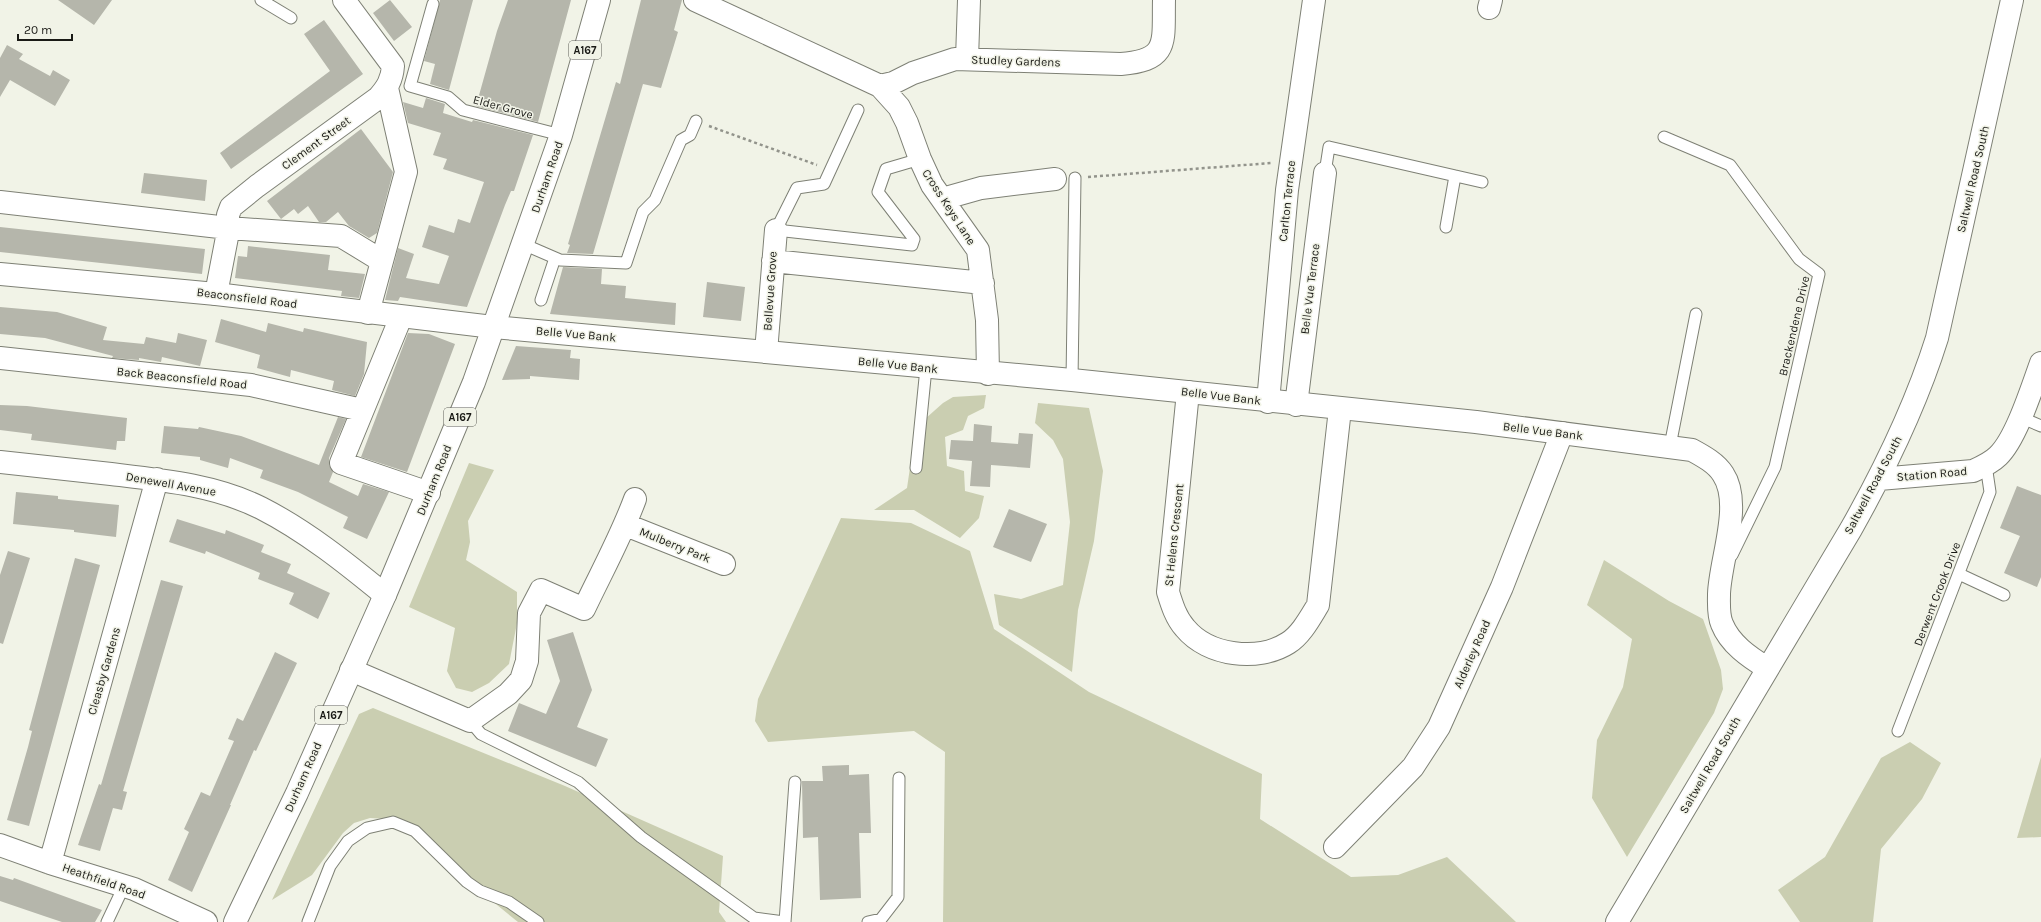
<svg xmlns="http://www.w3.org/2000/svg" width="2041" height="922" viewBox="0 0 2041 922" font-family="Karla,sans-serif">
<rect width="100%" height="100%" fill="#f1f3e7"/>
<path fill="#caceb1" d="M986 395 984 408 968 416 963 430 945 437 947 466 964 471 965 491 984 496 979 518 960 538 914 510H874L907 488 916 427 943 403 953 397Z
M1038 403 1089 408 1103 471 1094 541 1078 610 1072 672 999 625 994 594 1021 599 1063 585 1070 522 1063 459 1053 440 1035 423Z
M469 463 494 470 468 521 470 542 466 560 517 592V623L509 664 489 683 472 692 456 688 447 671 455 628 409 607Z
M841 518 911 523 970 551 994 629 1089 692 1262 774 1260 819 1351 877 1398 875 1447 857 1516 922H943L945 752 914 731 768 742 755 721 758 699Z
M1604 560 1669 601 1703 619 1721 670 1723 689 1714 713 1627 857 1592 798 1597 740 1623 687 1632 639 1587 605Z
M373 708 565 786 723 856 719 912 726 922H518L465 879 404 820 370 818 354 823 343 833 312 875 272 900 359 714Z
M1910 742 1941 763 1922 799 1881 849 1873 922H1800L1778 890 1825 857 1881 758Z
M2041 757V837L2017 838Z"/>
<path fill="#b5b6ab" d="M58 0H112L94 25Z
M390 0 412 27 394 41 373 13Z
M440 0H473L449 90 430 84 435 64 424 61Z
M508 0H571L538 122 476 106 497 31Z
M641 0H682L674 30 678 32 661 88 643 84 593 254 567 253 570 245 568 244 616 82 620 84Z
M324 20 363 74 231 169 220 153 330 71 304 34Z
M7 45 23 54 19 59 50 76 53 70 70 80 55 106 10 80 0 97V58Z
M426 98 445 104 443 113 472 122 473 120 533 135 514 191H511L505 205 467 307 400 297 398 301 385 300 398 248 414 254 406 278 439 284 449 256 422 247 429 225 454 233 458 219 470 223 484 182 443 169 447 159 433 155 441 133 408 123 403 102 423 108Z
M361 129 393 172 377 233 369 238 349 226 338 212 326 222H319L308 206 298 214 294 209 281 219 267 201Z
M144 173 207 180 205 201 141 193Z
M0 227 205 249 202 274 0 252Z
M248 246 330 255 328 270 365 274 359 298 341 296 342 291 235 278 238 256 247 257Z
M563 267 602 269 601 284 626 286 625 298 676 303 675 325 550 314Z
M707 282 745 287 741 321 703 317Z
M0 307 57 312 107 327 103 340 144 344 146 337 176 343 178 333 207 340 200 366 162 357 161 362 139 358V360L112 358 113 356 45 338 0 334Z
M221 319 266 332 268 323 303 332 304 328 367 342 364 374 355 396 332 390 334 381 291 370 290 377 257 368 260 355 215 342Z
M408 333 429 334 455 344 407 472 361 457Z
M516 346 571 350 570 358 580 359 579 380 530 376V379L502 380Z
M0 405 27 406 127 418 125 441H117L116 450 31 440 32 434 0 430Z
M338 417 346 419 329 458V465L333 472 329 482 358 496 363 484 389 492 367 539 343 528 348 517 298 492 260 478 263 470 230 458 228 468 200 460V457L161 453 164 426 198 429 199 427 241 436 319 465Z
M974 424 992 426 991 442 1018 444 1019 433 1033 434 1030 468 991 465 990 487 970 486 972 461 949 459 951 440 973 441Z
M2017 486 2041 495V577L2037 587 2004 573 2020 536 2000 528Z
M16 492 58 496V499L119 505 116 537 74 532V530L13 524Z
M1009 509 1047 524 1031 562 993 547Z
M177 519 225 534 226 530 264 545 261 552 291 564 287 573 330 593 318 619 289 604 294 593 258 579 260 573 206 551 205 554 169 542Z
M8 551 30 558 3 644 0 643V575Z
M75 558 100 565 29 826 7 820 28 747 32 731 29 730Z
M161 580 183 586 123 791 127 792 122 810 113 808 100 851 78 845 99 784 101 785Z
M573 632 592 690 577 727 608 739 596 767 508 731 519 703 546 714 560 681 547 640Z
M275 652 297 663 256 751 254 750 230 805H231L192 892 168 880 189 832 184 829 201 792 210 796 234 741 228 739 237 718 243 721Z
M849 765V775L869 774 871 833H859L861 898 820 900 818 837 803 838 802 781H823L822 766Z
M0 876 13 880 14 878 102 910 95 922H62L44 916 0 901Z"/>
<g fill="none" stroke-linecap="round" stroke-linejoin="round">
<g stroke="#7e8075" stroke-width="13">
<path id="service" d="M261 0 291 18
M433 4 410 86 448 97 463 110 561 135
M858 110 824 184 797 188 776 230 912 245 914 239 878 192 886 169 920 159
M1664 137 1730 165 1799 259 1819 274 1775 467 1732 555
M1325 173 1329 147 1482 182
M1446 227 1455 176
M523 244 560 260 626 263 643 212 655 200 681 140 690 135 696 121
M541 300 555 258
M1072 380 1075 178
M2020 417 2041 426
M1670 446 1696 314
M916 468 926 368
M1959 574 2004 595
M470 721 481 734 578 782 641 837 754 918 784 922
M1898 731 1990 492 1986 465
M107 922 124 886
M308 922 330 866 348 841 367 828 393 822 415 831 467 882 480 891 509 902 538 922
M785 922 795 782
M868 922 881 919 898 897 899 778"/>
</g>
<g stroke="#7e8075" stroke-width="24">
<path id="minor" d="M695 0 880 86 899 107 907 123 920 159 932 185 978 250 987 320 988 374
M1489 8 1491 0
M967 59 969 0
M880 86 893 83 913 73 955 59 1121 64C1170 60 1163 42 1164 0
M942 199 981 188 1055 179
M0 202 228 228 341 236 382 261
M773 261 983 283
M216 294 228 232V215L231 207 257 186 378 98C387 88 392 80 393 66L344 0
M368 313 406 172 387 88
M401 317 341 463 429 493
M766 352 776 230
M0 358 251 385 362 410
M1188 392 1168 592C1172 605 1176 618 1185 628 1208 656 1258 662 1288 643 1301 635 1310 618 1318 605L1340 409
M1268 402 1287 190 1314 0
M1296 405 1325 173
M0 462C37 466 74 470 111 474 162 480 215 485 261 508 306 531 346 563 385 595
M626 525 724 564
M351 670 470 721 508 694 521 680 527 661 529 613 541 590 584 609C601 573 621 537 635 499
M0 845 50 863 134 889 206 922
M1335 847 1413 767 1439 727 1502 587 1562 433
M50 863 157 479"/>
</g>
<g stroke="#7e8075" stroke-width="24">
<path id="tertiary" d="M0 274 216 294 493 327 1072 380 1476 422 1692 450C1703 456 1716 463 1723 474 1743 504 1720 560 1719 594 1719 603 1718 615 1722 624 1730 644 1749 657 1767 668
M1879 479 1973 471C1982 467 1991 463 1998 456 2016 439 2032 388 2041 363
M1617 922 1851 529C1886 467 1916 405 1937 338L2012 0"/>
</g>
<g stroke="#7e8075" stroke-width="24">
<path id="primary" d="M235 922 297 793 385 595 474 382 561 135 599 0"/>
</g>
<path stroke="#92938b" stroke-width="2.5" stroke-dasharray="3 3" stroke-linecap="butt" d="M709 126 817 165
M1088 177 1271 163"/>
<use href="#service" stroke="#fff" stroke-width="11"/>
<use href="#minor" stroke="#fff" stroke-width="22"/>
<use href="#tertiary" stroke="#fff" stroke-width="22"/>
<use href="#primary" stroke="#fff" stroke-width="22"/>
</g>
<g text-anchor="middle" stroke-width="3" stroke-linejoin="round" paint-order="stroke">
<g fill="#f1f3e7" stroke="#5a5b55" stroke-width="1">
<rect x="569" y="41" width="32" height="18" rx="3"/>
<rect x="444" y="408" width="32" height="18" rx="3"/>
<rect x="315" y="706" width="32" height="18" rx="3"/>
</g>
<g font-size="11" font-weight="bold" fill="#1a1a16">
<text x="585" y="54">A167</text>
<text x="460" y="421">A167</text>
<text x="331" y="719">A167</text>
</g>
<g font-size="12" fill="#1a1a16" stroke="#f1f3e7">
<text transform="translate(1016 61) rotate(2)" y="4">Studley Gardens</text>
<text transform="translate(503 107) rotate(15)" y="4">Elder Grove</text>
<text transform="translate(316 143) rotate(-36)" y="4">Clement Street</text>
<text transform="translate(547 177) rotate(-71)" y="4">Durham Road</text>
<text transform="translate(1973 179) rotate(-77)" y="4">Saltwell Road South</text>
<text transform="translate(1287 201) rotate(-84)" y="4">Carlton Terrace</text>
<text transform="translate(949 207) rotate(57)" y="4">Cross Keys Lane</text>
<text transform="translate(1310 289) rotate(-83)" y="4">Belle Vue Terrace</text>
<text transform="translate(770 291) rotate(-86)" y="4">Bellevue Grove</text>
<text transform="translate(247 298) rotate(7)" y="4">Beaconsfield Road</text>
<text transform="translate(1794 326) rotate(-77)" y="4">Brackendene Drive</text>
<text transform="translate(576 334) rotate(5)" y="4">Belle Vue Bank</text>
<text transform="translate(898 365) rotate(6)" y="4">Belle Vue Bank</text>
<text transform="translate(182 378) rotate(6)" y="4">Back Beaconsfield Road</text>
<text transform="translate(1221 396) rotate(7)" y="4">Belle Vue Bank</text>
<text transform="translate(1543 431) rotate(7)" y="4">Belle Vue Bank</text>
<text transform="translate(1932 474) rotate(-5)" y="4">Station Road</text>
<text transform="translate(434 480) rotate(-68)" y="4">Durham Road</text>
<text transform="translate(171 484) rotate(10)" y="4">Denewell Avenue</text>
<text transform="translate(1873 485) rotate(-62)" y="4">Saltwell Road South</text>
<text transform="translate(1174 535) rotate(-84)" y="4">St Helens Crescent</text>
<text transform="translate(675 545) rotate(22)" y="4">Mulberry Park</text>
<text transform="translate(1937 594) rotate(-69)" y="4">Derwent Crook Drive</text>
<text transform="translate(1472 654) rotate(-66)" y="4">Alderley Road</text>
<text transform="translate(104 671) rotate(-74)" y="4">Cleasby Gardens</text>
<text transform="translate(1710 765) rotate(-60)" y="4">Saltwell Road South</text>
<text transform="translate(303 777) rotate(-66)" y="4">Durham Road</text>
<text transform="translate(104 881) rotate(19)" y="4">Heathfield Road</text>
</g>
</g>
<path d="M18 34v6h54v-6" fill="none" stroke="#1a1a16" stroke-width="2"/>
<text x="24" y="34" font-size="12" fill="#1a1a16" stroke="#f1f3e7" stroke-width="3" paint-order="stroke">20 m</text>
</svg>
